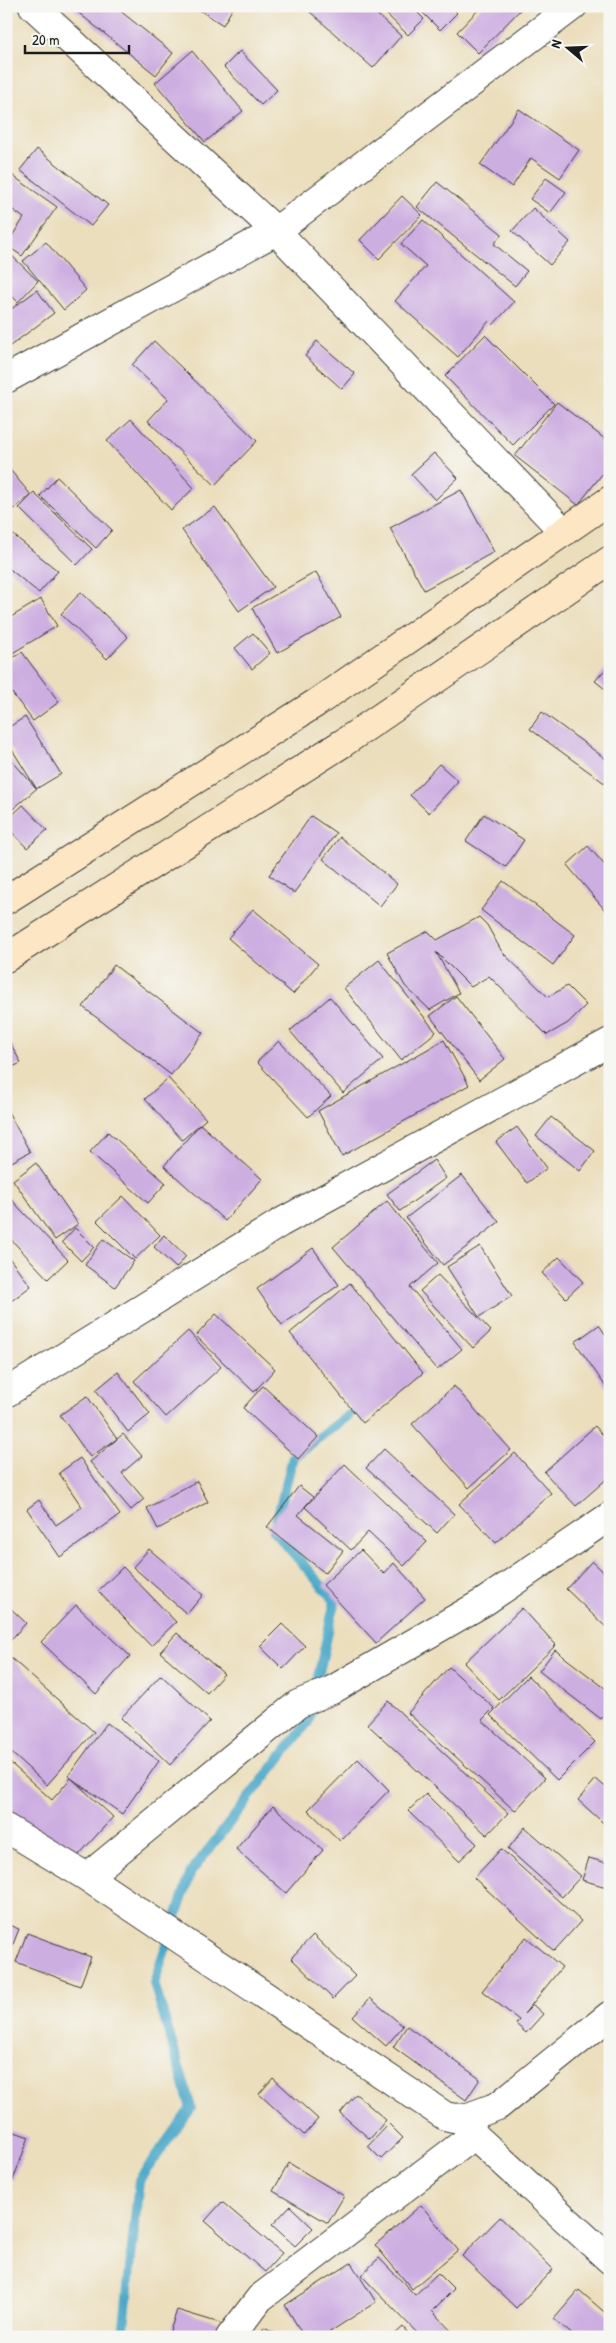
<svg xmlns="http://www.w3.org/2000/svg" width="616" height="2343" viewBox="0 0 616 2343" font-family="'Patrick Hand',sans-serif">
<rect width="100%" height="100%" fill="#f6f6f2"/>
<filter id="ink" filterUnits="userSpaceOnUse"><feTurbulence type="fractalNoise" baseFrequency=".02" numOctaves="2"/><feDisplacementMap in="SourceGraphic" scale="10" xChannelSelector="R" yChannelSelector="G"/><feConvolveMatrix kernelMatrix="1 2 1 2 8 2 1 2 1" color-interpolation-filters="sRGB"/></filter>
<filter id="wash" filterUnits="userSpaceOnUse"><feTurbulence type="fractalNoise" baseFrequency=".0096" numOctaves="4" result="noise"/><feDisplacementMap in="SourceGraphic" scale="20" xChannelSelector="R" yChannelSelector="G"/><feGaussianBlur stdDeviation="1.12" result="paint"/><feColorMatrix in="noise" values="0 0 0 0 0 0 0 0 0 0 0 0 0 0 0 0 0 1.4 0 .05"/><feComposite in="paint" operator="in"/></filter>
<g filter="url(#wash)">
<rect width="100%" height="100%" fill="#ebdebc"/>
<g fill="none" stroke-linecap="round" stroke-linejoin="round">
<path stroke="#49a7c8" stroke-width="10" d="M123 2337 139 2180 191 2108 154 1983 191 1872 308 1722 335 1601 274 1531 293 1457 349 1415"/>
</g>
<g id="blocks">
<path fill="#cdaee1" d="M70 6H114L173 53 156 75Z
M193 6H234L223 25Z
M311 6H368L401 36 373 68 308 10Z
M378 6H411L424 19 408 35Z
M416 6H450L457 13 440 30Z
M482 6H524L478 53 457 32Z
M192 51 243 111 205 142 155 83Z
M240 51 277 90 261 105 224 67Z
M519 109 579 150 560 178 531 158 512 187 480 165Z
M37 149 108 205 91 226 20 170Z
M6 171 57 207 22 256 6 245 24 218 6 205Z
M546 178 566 192 550 213 530 199Z
M437 182 502 234 494 244 527 271 515 286 417 207Z
M402 196 422 215 379 259 360 240Z
M533 208 570 242 550 265 512 231Z
M423 220 514 302 493 325 489 321 458 357 395 301 426 266 401 244Z
M46 242 86 290 64 310 23 261Z
M6 250 38 281 18 302 6 290Z
M37 290 54 313 6 349V313Z
M485 335 554 404 513 445 445 376Z
M154 341 257 441 215 485 148 421 168 399 132 365Z
M317 341 355 374 342 389 305 356Z
M557 402 610 443V464L578 505 515 456Z
M131 419 194 488 171 510 107 441Z
M434 453 458 478 435 500 411 474Z
M6 465 31 495 6 515Z
M57 477 112 530 96 548 40 496Z
M461 490 494 552 424 590 390 528Z
M34 493 92 549 77 565 19 508Z
M215 507 273 587 239 611 182 530Z
M6 529 58 571 39 593 6 566Z
M316 572 341 617 277 653 252 608Z
M81 592 128 637 107 659 61 614Z
M41 599 57 626 6 657V620Z
M253 633 270 653 252 669 235 648Z
M22 652 59 702 33 721 6 685V663Z
M610 664V693L595 681Z
M542 712 610 762V787L530 729Z
M25 717 61 774 36 789 6 815V754L36 788 6 740V729Z
M439 764 458 781 429 813 410 795Z
M23 805 47 830 27 848 6 826V821Z
M484 814 524 840 506 867 466 841Z
M311 816 336 833 294 893 269 875Z
M340 837 397 884 380 906 323 859Z
M588 846 610 871V916L567 865Z
M503 881 575 935 553 965 481 910Z
M253 909 318 964 293 994 228 938Z
M479 917 487 925 502 952 548 997 567 986 586 1005 568 1023 547 1035 489 976 471 987 436 952 459 993 430 1010 405 986 387 953 428 931 437 940Z
M379 960 436 1032 401 1060 344 988Z
M114 965 203 1033 171 1075 83 1007Z
M456 996 505 1059 479 1080 430 1016Z
M330 997 383 1059 343 1093 290 1031Z
M6 1035 21 1063 6 1070Z
M444 1040 469 1085 342 1156 318 1111Z
M279 1041 331 1096 308 1117 257 1062Z
M168 1078 206 1119 182 1140 145 1099Z
M6 1108 30 1152 6 1165Z
M551 1117 595 1151 580 1171 536 1136Z
M200 1124 262 1179 225 1221 164 1166Z
M517 1127 547 1168 527 1183 496 1142Z
M108 1132 166 1183 148 1203 90 1152Z
M434 1160 446 1178 400 1211 387 1194Z
M36 1163 78 1224 55 1240 13 1180Z
M462 1175 499 1222 443 1265 406 1218Z
M123 1196 160 1235 135 1259 97 1221Z
M9 1197 68 1260 48 1279 6 1234V1200Z
M387 1201 438 1263 410 1287 462 1349 437 1370 333 1247Z
M75 1228 94 1247 81 1261 62 1242Z
M164 1235 186 1256 176 1268 154 1247Z
M103 1239 134 1261 115 1287 85 1265Z
M480 1246 512 1296 479 1317 447 1267Z
M313 1248 339 1285 282 1325 257 1289Z
M6 1254 31 1286 6 1305Z
M559 1257 583 1282 566 1298 542 1273Z
M438 1275 491 1331 473 1348 420 1291Z
M350 1283 423 1373 363 1423 290 1333Z
M216 1314 275 1369 254 1392 196 1336Z
M599 1325 610 1341V1393L575 1342Z
M188 1331 221 1367 166 1417 134 1381Z
M118 1372 150 1414 128 1432 96 1390Z
M263 1386 318 1437 298 1459 243 1408Z
M454 1386 511 1450 469 1488 412 1424Z
M87 1396 117 1439 90 1457 60 1415Z
M595 1426 610 1443V1476L576 1506 544 1472Z
M123 1434 142 1456 122 1473 144 1499 131 1510 90 1462Z
M384 1449 454 1514 437 1533 366 1468Z
M515 1453 551 1493 496 1543 459 1504Z
M80 1458 120 1515 60 1557 27 1509 39 1500 56 1525 82 1507 59 1473Z
M345 1464 427 1542 404 1566 368 1532 351 1550 305 1507Z
M197 1481 208 1502 158 1529 147 1508Z
M299 1486 313 1497 298 1515 343 1551 325 1573 267 1527Z
M149 1549 203 1595 187 1614 133 1567Z
M361 1550 384 1574 394 1563 425 1598 376 1643 323 1585Z
M592 1561 610 1578V1631L566 1589Z
M123 1567 176 1622 151 1646 98 1591Z
M6 1604 26 1623 6 1645Z
M76 1605 130 1656 96 1694 41 1642Z
M522 1608 556 1645 499 1700 464 1663Z
M282 1624 305 1646 283 1669 260 1646Z
M177 1633 224 1674 207 1693 160 1652Z
M555 1650 610 1692V1707L601 1719 539 1671Z
M11 1658 94 1732 47 1785 6 1748V1664Z
M449 1667 494 1708 482 1720 545 1778 515 1811 408 1713Z
M161 1675 210 1721 170 1765 121 1718Z
M528 1676 595 1742 557 1780 490 1715Z
M388 1701 508 1813 487 1835 367 1724Z
M107 1723 159 1761 122 1814 68 1776Z
M6 1759 52 1800 71 1778 113 1817 67 1868 6 1812Z
M358 1759 389 1790 340 1841 308 1810Z
M596 1779 610 1791V1829L578 1800Z
M426 1794 477 1844 459 1861 408 1811Z
M273 1806 323 1850 286 1893 236 1849Z
M525 1827 581 1876 562 1897 508 1849Z
M501 1849 581 1921 554 1951 474 1878Z
M589 1858 610 1864V1888L582 1880Z
M6 1924 19 1929 6 1962Z
M27 1933 91 1957 80 1986 16 1962Z
M313 1935 355 1976 333 1999 291 1958Z
M526 1937 562 1967 524 2014 533 2005 543 2014 526 2033 516 2024 519 2020 482 1991Z
M370 1998 403 2026 386 2046 353 2017Z
M407 2026 480 2079 466 2100 393 2047Z
M273 2078 318 2119 304 2135 259 2094Z
M356 2094 386 2120 370 2139 340 2113Z
M389 2124 403 2138 381 2159 368 2146Z
M6 2129 29 2137 13 2180 6 2178Z
M289 2163 344 2196 328 2223 273 2191Z
M222 2202 282 2253 265 2272 205 2221Z
M421 2205 458 2250 412 2289 375 2245Z
M290 2206 313 2228 295 2246 272 2225Z
M500 2217 553 2269 516 2308 462 2256Z
M379 2258 415 2295 438 2273 454 2289 432 2311 457 2337H421L361 2275Z
M351 2263 376 2302 322 2337H304L285 2305Z
M579 2290 610 2317V2337H575L554 2319Z
M177 2310 223 2324 219 2337H168Z
M403 2327 411 2337H392Z
M264 2328 282 2337H260Z"/>
</g>
</g>
<g filter="url(#ink)">
<use href="#blocks" fill-opacity="0" stroke="#3b3934" stroke-width="1"/>
<g fill="none" stroke-linecap="round" stroke-linejoin="round">
<g stroke="#3b3934" stroke-width="30">
<path id="minor" d="M33 6 276 231 564 532
M6 379 276 231 573 6
M6 1393 280 1223 610 1042
M6 1828 87 1877 445 2116 454 2118 468 2117 498 2106 610 2015
M87 1877 298 1704 332 1690 484 1602 610 1516
M468 2117 474 2135 610 2260
M230 2337 260 2298 474 2135"/>
</g>
<g stroke="#3b3934" stroke-width="30">
<path id="secondary" d="M6 900 316 703 610 500
M6 958 343 743 610 560"/>
</g>
<use href="#minor" stroke="#fff" stroke-width="28"/>
<use href="#secondary" stroke="#fce6c4" stroke-width="28"/>
</g>
</g>
<rect width="616" height="2343" fill="none" stroke="#f6f6f2" stroke-width="25"/>
<g transform="translate(568 48) rotate(289)" stroke="#f6f6f2" stroke-width="4" paint-order="stroke">
<path d="M0-4L9 19L0 12L-9 19Z" fill="#1c1c1c"/>
<text y="-8" font-size="14" font-weight="bold" text-anchor="middle" fill="#1c1c1c">N</text>
</g>
<path d="M25 45v8h104v-8" fill="none" stroke="#1c1c1c" stroke-width="2.5"/>
<text x="32" y="45" font-size="15" fill="#1c1c1c" stroke="#f6f6f2" stroke-width="4" paint-order="stroke">20 m</text>
</svg>
